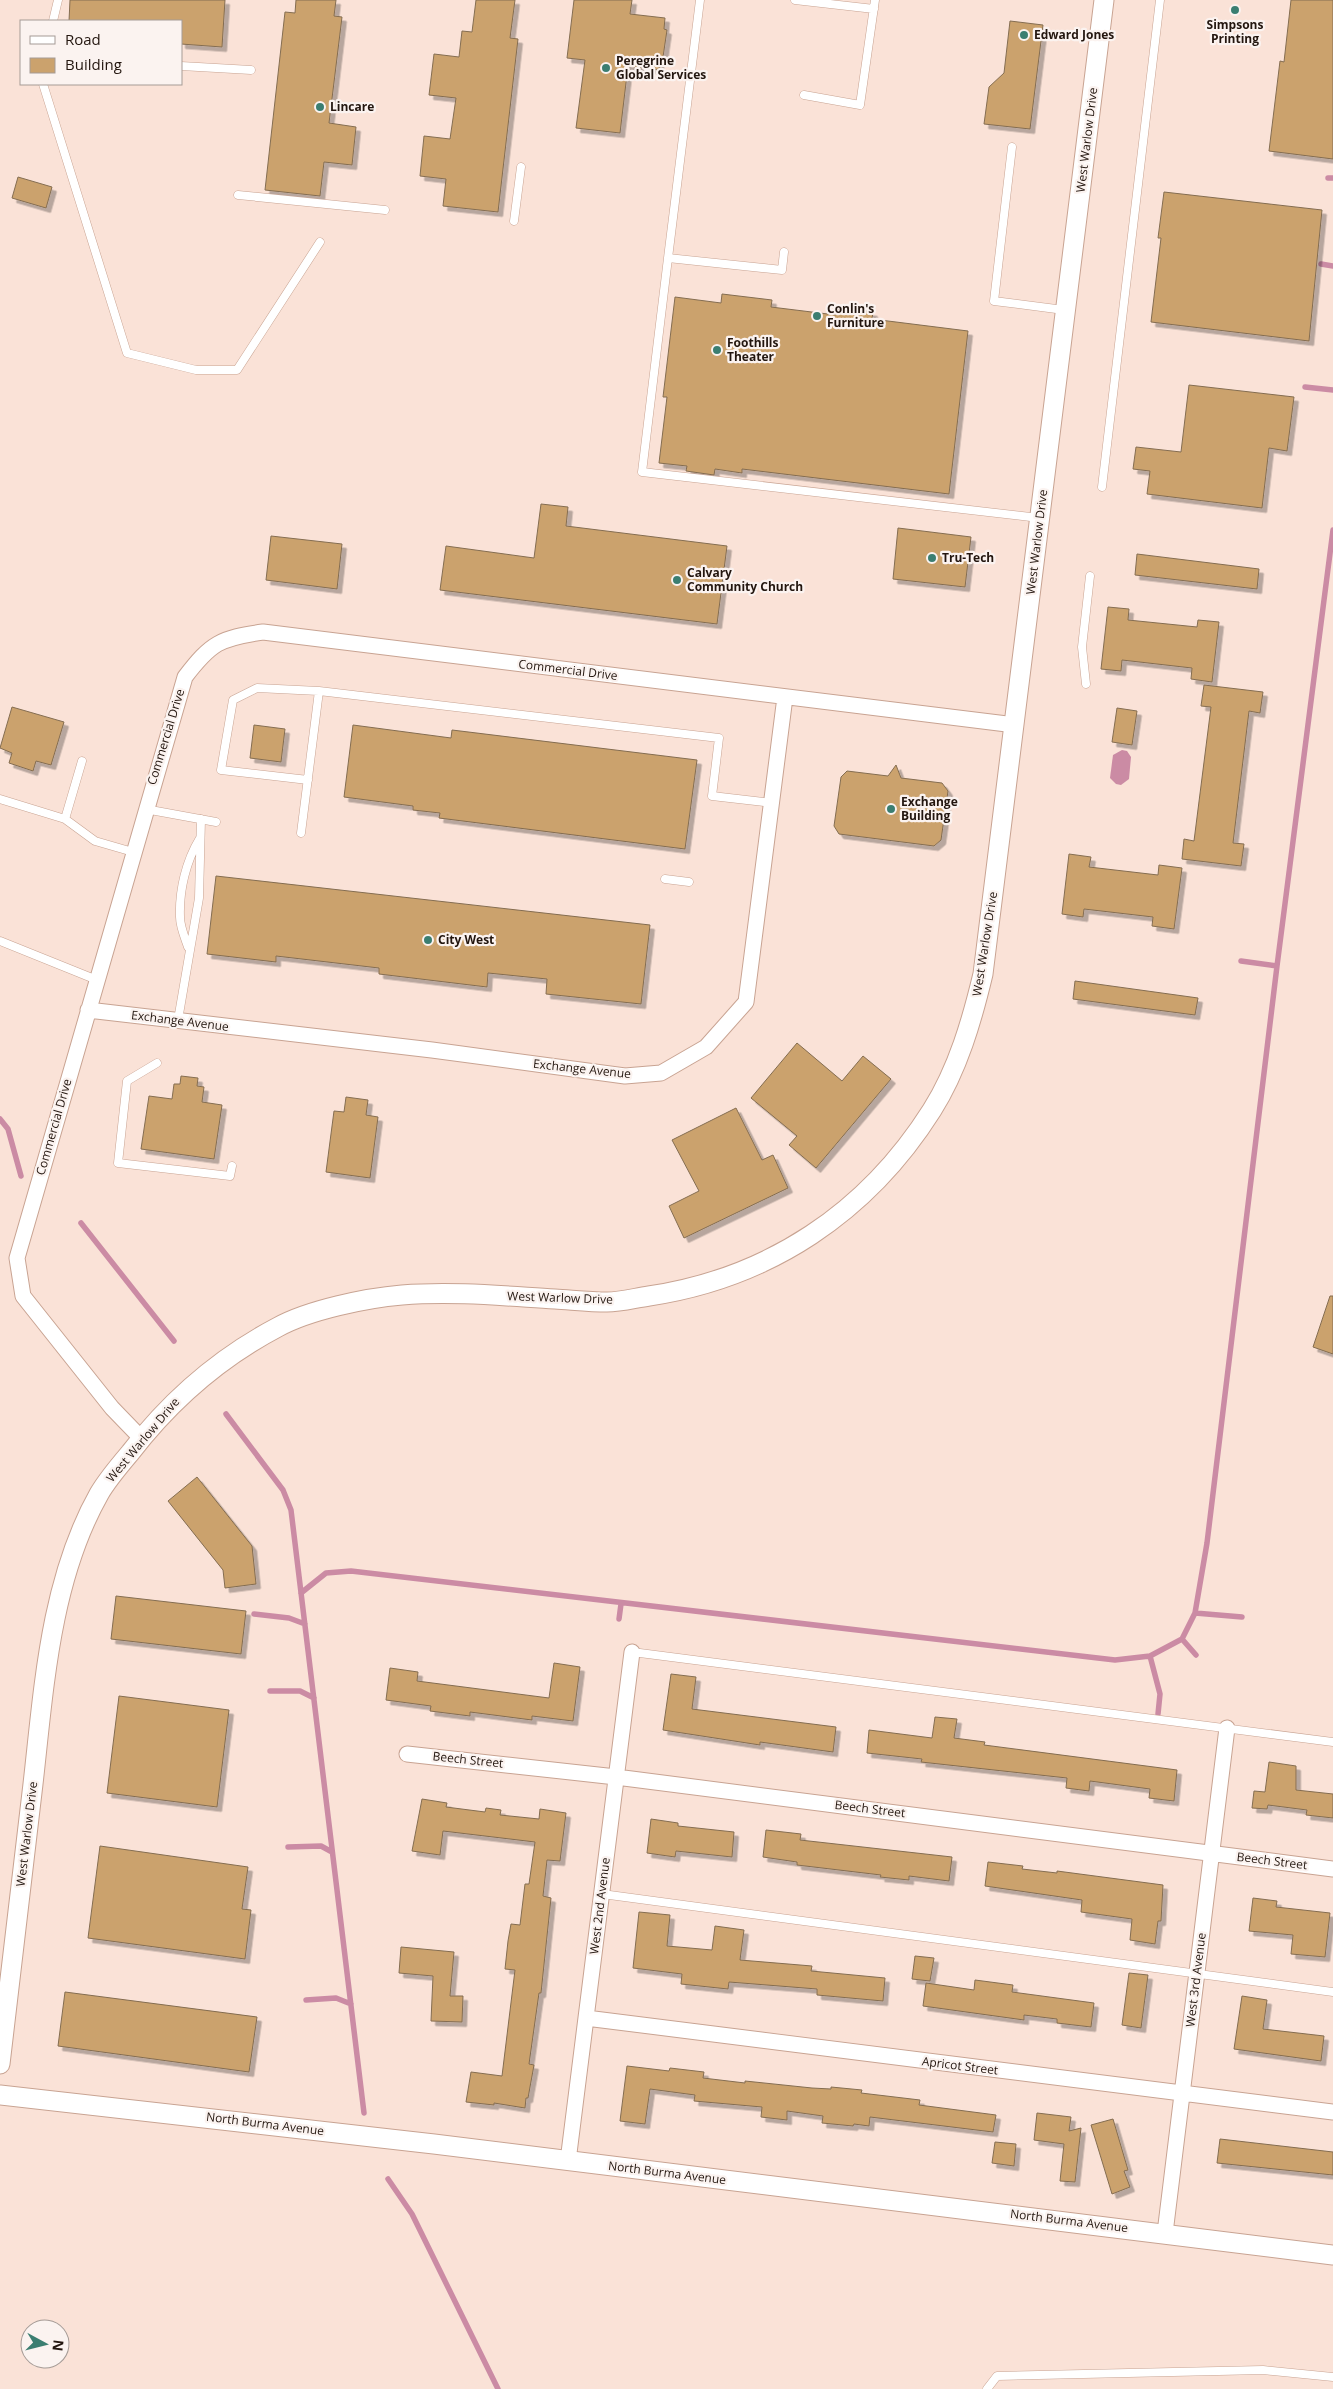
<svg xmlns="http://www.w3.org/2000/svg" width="1333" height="2389" viewBox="0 0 1333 2389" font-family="'Open Sans',sans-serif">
<defs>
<filter id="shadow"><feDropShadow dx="4.5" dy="4.5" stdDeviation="0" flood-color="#0004"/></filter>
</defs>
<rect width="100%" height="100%" fill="#fae2d7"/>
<path fill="#cb8ba4" d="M1122 750 1127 751 1131 757 1129 779 1121 785 1116 784 1110 778 1113 755Z"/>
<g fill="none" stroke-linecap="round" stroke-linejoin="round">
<path stroke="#cb8ba4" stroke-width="5.5" d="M1328 178H1333
M1321 264 1333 266
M1305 387 1333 390
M1241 961 1277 966
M0 1119 8 1129 21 1176
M81 1223 174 1341
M226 1414 283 1490 291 1510 364 2113
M301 1593 326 1573 351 1571 1115 1660 1150 1656 1182 1639 1195 1613 1207 1543 1277 966 1333 530
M1195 1613 1242 1617
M254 1614 289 1618 305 1624
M619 1619 621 1604
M1182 1639 1196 1655
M1150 1656 1160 1694 1158 1714
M270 1691H300L314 1698
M288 1847 321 1846 332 1852
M306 2000 336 1998 351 2004
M388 2179 412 2214 498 2389"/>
</g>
<path fill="#cba26d" stroke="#846d51" filter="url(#shadow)" d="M70 0H225L222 47 181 44V21H69Z
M296 0H336L334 16 342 17 329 123 356 127 352 165 324 162 320 196 265 190 285 12 295 13Z
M476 0H515L510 38 518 39 498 212 443 206 446 179 420 176 424 136 450 139 456 98 429 95 434 54 459 57 462 31 472 32Z
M574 0H632L630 14 665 18 664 29 667 30 663 57H660L659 70 628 66 620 133 576 128 585 60 567 58Z
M1291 0H1333V159L1269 151 1280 61 1284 62Z
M1010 21 1043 25 1030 129 984 124 989 87 1004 73Z
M18 177 52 187 46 208 12 198Z
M1164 192 1322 210 1309 341 1151 322 1161 238H1158Z
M722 294 772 300 771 307 836 315 837 307 873 312 872 319 968 331 949 494 742 469V473L715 469 714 475 686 471 687 466 659 463 667 397H663L675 297 721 303Z
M1189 385 1294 397 1287 451 1269 448 1262 508 1147 494 1150 471 1133 469 1136 447 1181 452Z
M541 504 568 507 566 526 727 546 717 624 440 590 446 546 534 558Z
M898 528 971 537 965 587 893 579Z
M271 536 342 544 337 589 266 580Z
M1137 554 1259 569 1257 589 1135 575Z
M1108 607 1129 609 1128 620 1197 627 1198 620 1219 622 1212 682 1191 679 1192 668 1122 660 1121 671 1101 669Z
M1204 685 1263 692 1260 713 1249 711 1233 843 1244 844 1241 866 1182 859 1184 839 1194 841 1211 707 1201 706Z
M12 707 64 722 51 765 36 761 33 771 9 763 12 753 0 748Z
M1117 708 1137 711 1132 745 1112 742Z
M254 725 285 729 281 762 250 758Z
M353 725 451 738 452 730 697 760 685 849 439 818 440 813 413 810V806L344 797Z
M896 765 901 778 942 783 948 791 941 840 934 846 839 834 834 826 841 777 847 771 888 776Z
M1069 854 1091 857 1089 867 1158 875 1159 865 1182 868 1174 929 1152 926 1153 917 1084 909 1083 917 1062 914Z
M216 876 650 925 641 1004 546 994 547 979 488 973 487 987 379 974V968L276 956V962L207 954Z
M1075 981 1198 998 1195 1015 1073 999Z
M797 1043 842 1081 863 1056 891 1079 816 1168 789 1145 797 1136 751 1098Z
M181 1076 198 1078 197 1086 204 1087 202 1102 222 1105 214 1159 141 1149 149 1096 172 1099 174 1084H180Z
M346 1097 368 1100 366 1115 378 1117 370 1178 326 1172 334 1111 344 1112Z
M736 1108 762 1160 773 1155 788 1188 684 1238 669 1206 699 1191 672 1140Z
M1330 1296H1333V1354L1313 1347Z
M197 1477 252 1546 256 1584 225 1588 223 1570 168 1501Z
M116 1596 246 1611 241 1654 111 1639Z
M554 1663 580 1667 573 1721 532 1716V1720L470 1712V1716L430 1711 431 1706 386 1700 390 1668 418 1672 417 1681 549 1698Z
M671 1674 696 1677 692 1709 836 1727 833 1752 760 1742V1745L663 1730Z
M119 1696 229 1710 217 1807 107 1793Z
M935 1717 957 1719 954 1738 985 1742 984 1745 1177 1770 1174 1801 1149 1798 1150 1789 1090 1781 1089 1791 1066 1788 1067 1778 921 1762 922 1759 867 1753 869 1730 932 1738Z
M1269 1762 1296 1766V1790L1333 1794V1818L1306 1815 1307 1810 1268 1805 1267 1809 1252 1808 1254 1791 1265 1792Z
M422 1799 447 1803 446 1807 485 1812 486 1808 501 1810 500 1815 539 1819 540 1809 566 1813 560 1861 547 1860 543 1896 551 1898 541 1993H539L529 2064 534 2065 528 2098H526L525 2108 494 2103V2105L466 2102 471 2072 502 2076 515 1970 505 1969 508 1941 511 1924 520 1925 525 1884H529L535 1842 443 1831 440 1855 412 1851Z
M651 1819 678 1823V1826L734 1832 732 1857 676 1851 675 1857 647 1853Z
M766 1830 801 1834 800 1840 952 1857 949 1881 909 1876V1880L880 1877 881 1875 797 1865V1862L763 1857Z
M100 1846 248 1867 242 1909 251 1910 245 1959 88 1938Z
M988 1862 1023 1866 1022 1869 1057 1873V1871L1163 1885 1161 1921H1158L1155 1944 1130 1940 1132 1919 1081 1912 1082 1900 985 1886Z
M1253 1898 1277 1901 1276 1907 1330 1913 1325 1957 1291 1954 1293 1935 1249 1931Z
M639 1912 670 1915 667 1946 712 1950 715 1926 744 1930 740 1960 812 1966 811 1971 885 1978 883 2001 817 1995V1989L729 1982 728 1989 681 1984 682 1974 633 1968Z
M401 1947 454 1952 450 1996H463L462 2022 431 2021 433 1976 399 1973Z
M915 1956 934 1958 930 1981 912 1979Z
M1129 1973 1148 1975 1141 2028 1122 2025Z
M975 1980 1013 1985 1012 1992 1094 2003 1091 2027 1057 2023V2019L1024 2015V2020L923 2006 926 1983 974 1990Z
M65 1992 257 2017 249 2072 58 2046Z
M1242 1996 1267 2000 1263 2029 1324 2036 1321 2061 1234 2049Z
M627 2066 669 2071 670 2068 704 2072 703 2078 745 2083V2081L812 2088 831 2089V2087L862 2090 861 2093 920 2100 919 2105 996 2115 993 2132 870 2117 869 2126 854 2124 853 2126 822 2123 823 2116 787 2111V2120L761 2117 762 2107 694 2101 695 2095 650 2089 645 2124 620 2121Z
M1037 2113 1071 2117 1069 2131 1081 2128 1075 2182 1060 2181 1064 2144 1034 2140Z
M1113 2119 1128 2170 1124 2171 1130 2187 1112 2194 1091 2125Z
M1220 2139 1333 2152V2175L1217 2163Z
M995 2142 1016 2144 1014 2166 992 2163Z"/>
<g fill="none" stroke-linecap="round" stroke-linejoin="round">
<g stroke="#c8a392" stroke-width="9">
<path id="service" d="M700 0 668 258 782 270 784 252
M795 0 874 9
M53 21 58 0
M181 66 251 70
M43 84 127 353 196 370H237L320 242
M804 95 860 105 875 0
M1012 147 994 301 1064 310
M238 195 385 210
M514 221 521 167
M668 258 642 472 1039 518
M1102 487 1160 0
M1086 684 1082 647 1090 576
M308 780 221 770 233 700 257 688 319 691
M0 799 65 819 95 841 133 852
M145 809 216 822
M65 819 82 761
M301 833 319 691 719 738 712 796 772 803
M665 879 689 882
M0 941 97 980
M188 947C185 938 180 927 180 917 179 890 186 861 200 838
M178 1020 199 898 201 819
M157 1063 127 1081 118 1163 230 1176 232 1166
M632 1652 1333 1742
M602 1894 1333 1992
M987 2389 997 2376 1263 2370 1333 2377"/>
</g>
<g stroke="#c8a392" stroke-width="17">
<path id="minor" d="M88 1010 432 1050 625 1076 661 1073 706 1047 746 1002 785 697
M141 1438 112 1408 23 1296 17 1258 185 677C211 643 220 638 263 632L1015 725
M407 1754 616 1777 1333 1869
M586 2018 1333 2112
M568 2161 632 1652
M1165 2233 1227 1728"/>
</g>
<g stroke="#c8a392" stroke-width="21">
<path id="tertiary" d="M0 2064C11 1971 22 1877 33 1784 44 1687 50 1581 99 1494 107 1480 119 1466 130 1453 170 1401 219 1358 278 1327 309 1310 366 1298 402 1295 453 1291 504 1296 555 1299 572 1300 590 1302 607 1302 621 1302 635 1298 649 1296 769 1278 867 1213 932 1110 958 1069 972 1020 983 974L1104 0
M0 2095 434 2144 1333 2255"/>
</g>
<use href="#service" stroke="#fff" stroke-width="8"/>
<use href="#minor" stroke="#fff" stroke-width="15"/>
<use href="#tertiary" stroke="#fff" stroke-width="19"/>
</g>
<g fill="#3b7e71" stroke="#fbf3f0" stroke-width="2">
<circle cx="1235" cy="10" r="5"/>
<circle cx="1024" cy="35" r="5"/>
<circle cx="606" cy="68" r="5"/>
<circle cx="320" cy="107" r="5"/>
<circle cx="817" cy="316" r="5"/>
<circle cx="717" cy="350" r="5"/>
<circle cx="932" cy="558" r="5"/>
<circle cx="677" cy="580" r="5"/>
<circle cx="891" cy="809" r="5"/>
<circle cx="428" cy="940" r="5"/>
</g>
<g text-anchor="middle" stroke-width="4.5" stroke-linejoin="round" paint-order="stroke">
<g font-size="12" font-weight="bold" fill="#23160f" stroke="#fbf3f0" text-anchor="start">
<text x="1235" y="29" text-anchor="middle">Simpsons<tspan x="1235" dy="14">Printing</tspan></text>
<text x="1034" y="39">Edward Jones</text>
<text x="616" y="65">Peregrine<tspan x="616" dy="14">Global Services</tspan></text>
<text x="330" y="111">Lincare</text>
<text x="827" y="313">Conlin's<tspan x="827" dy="14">Furniture</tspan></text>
<text x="727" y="347">Foothills<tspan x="727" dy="14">Theater</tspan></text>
<text x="942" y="562">Tru-Tech</text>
<text x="687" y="577">Calvary<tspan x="687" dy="14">Community Church</tspan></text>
<text x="901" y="806">Exchange<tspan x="901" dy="14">Building</tspan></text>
<text x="438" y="944">City West</text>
</g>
<g font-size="12" fill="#23160f" stroke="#fbf3f0">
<text transform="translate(1087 140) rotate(-83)" y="4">West Warlow Drive</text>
<text transform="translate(1037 542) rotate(-83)" y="4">West Warlow Drive</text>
<text transform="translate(568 670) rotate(7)" y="4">Commercial Drive</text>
<text transform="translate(166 737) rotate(-73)" y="4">Commercial Drive</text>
<text transform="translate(985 944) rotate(-81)" y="4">West Warlow Drive</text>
<text transform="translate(180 1021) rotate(7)" y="4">Exchange Avenue</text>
<text transform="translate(582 1069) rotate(6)" y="4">Exchange Avenue</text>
<text transform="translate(54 1127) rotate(-74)" y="4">Commercial Drive</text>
<text transform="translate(560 1298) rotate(2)" y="4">West Warlow Drive</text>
<text transform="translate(143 1440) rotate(-50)" y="4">West Warlow Drive</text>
<text transform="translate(468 1760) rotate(6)" y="4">Beech Street</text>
<text transform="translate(870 1809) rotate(7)" y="4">Beech Street</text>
<text transform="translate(27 1834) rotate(-83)" y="4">West Warlow Drive</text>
<text transform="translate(1272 1861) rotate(7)" y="4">Beech Street</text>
<text transform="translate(600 1906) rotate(-83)" y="4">West 2nd Avenue</text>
<text transform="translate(1196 1980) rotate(-83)" y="4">West 3rd Avenue</text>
<text transform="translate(960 2066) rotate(7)" y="4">Apricot Street</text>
<text transform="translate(265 2124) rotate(7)" y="4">North Burma Avenue</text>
<text transform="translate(667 2173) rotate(7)" y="4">North Burma Avenue</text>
<text transform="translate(1069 2221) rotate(7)" y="4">North Burma Avenue</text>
</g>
</g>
<rect x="20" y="20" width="162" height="65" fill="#fbf3f0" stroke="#a59b96"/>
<rect x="30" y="36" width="25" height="8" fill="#ffffff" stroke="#a59b96"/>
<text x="65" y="45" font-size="15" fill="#23160f">Road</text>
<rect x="30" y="58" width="25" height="15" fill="#cba26d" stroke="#a59b96"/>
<text x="65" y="70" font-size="15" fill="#23160f">Building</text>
<g transform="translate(45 2344) rotate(97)"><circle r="24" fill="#fbf3f0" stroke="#a59b96"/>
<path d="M0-4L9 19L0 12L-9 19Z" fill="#3b7e71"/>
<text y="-8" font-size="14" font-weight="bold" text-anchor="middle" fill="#23160f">N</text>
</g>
</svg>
